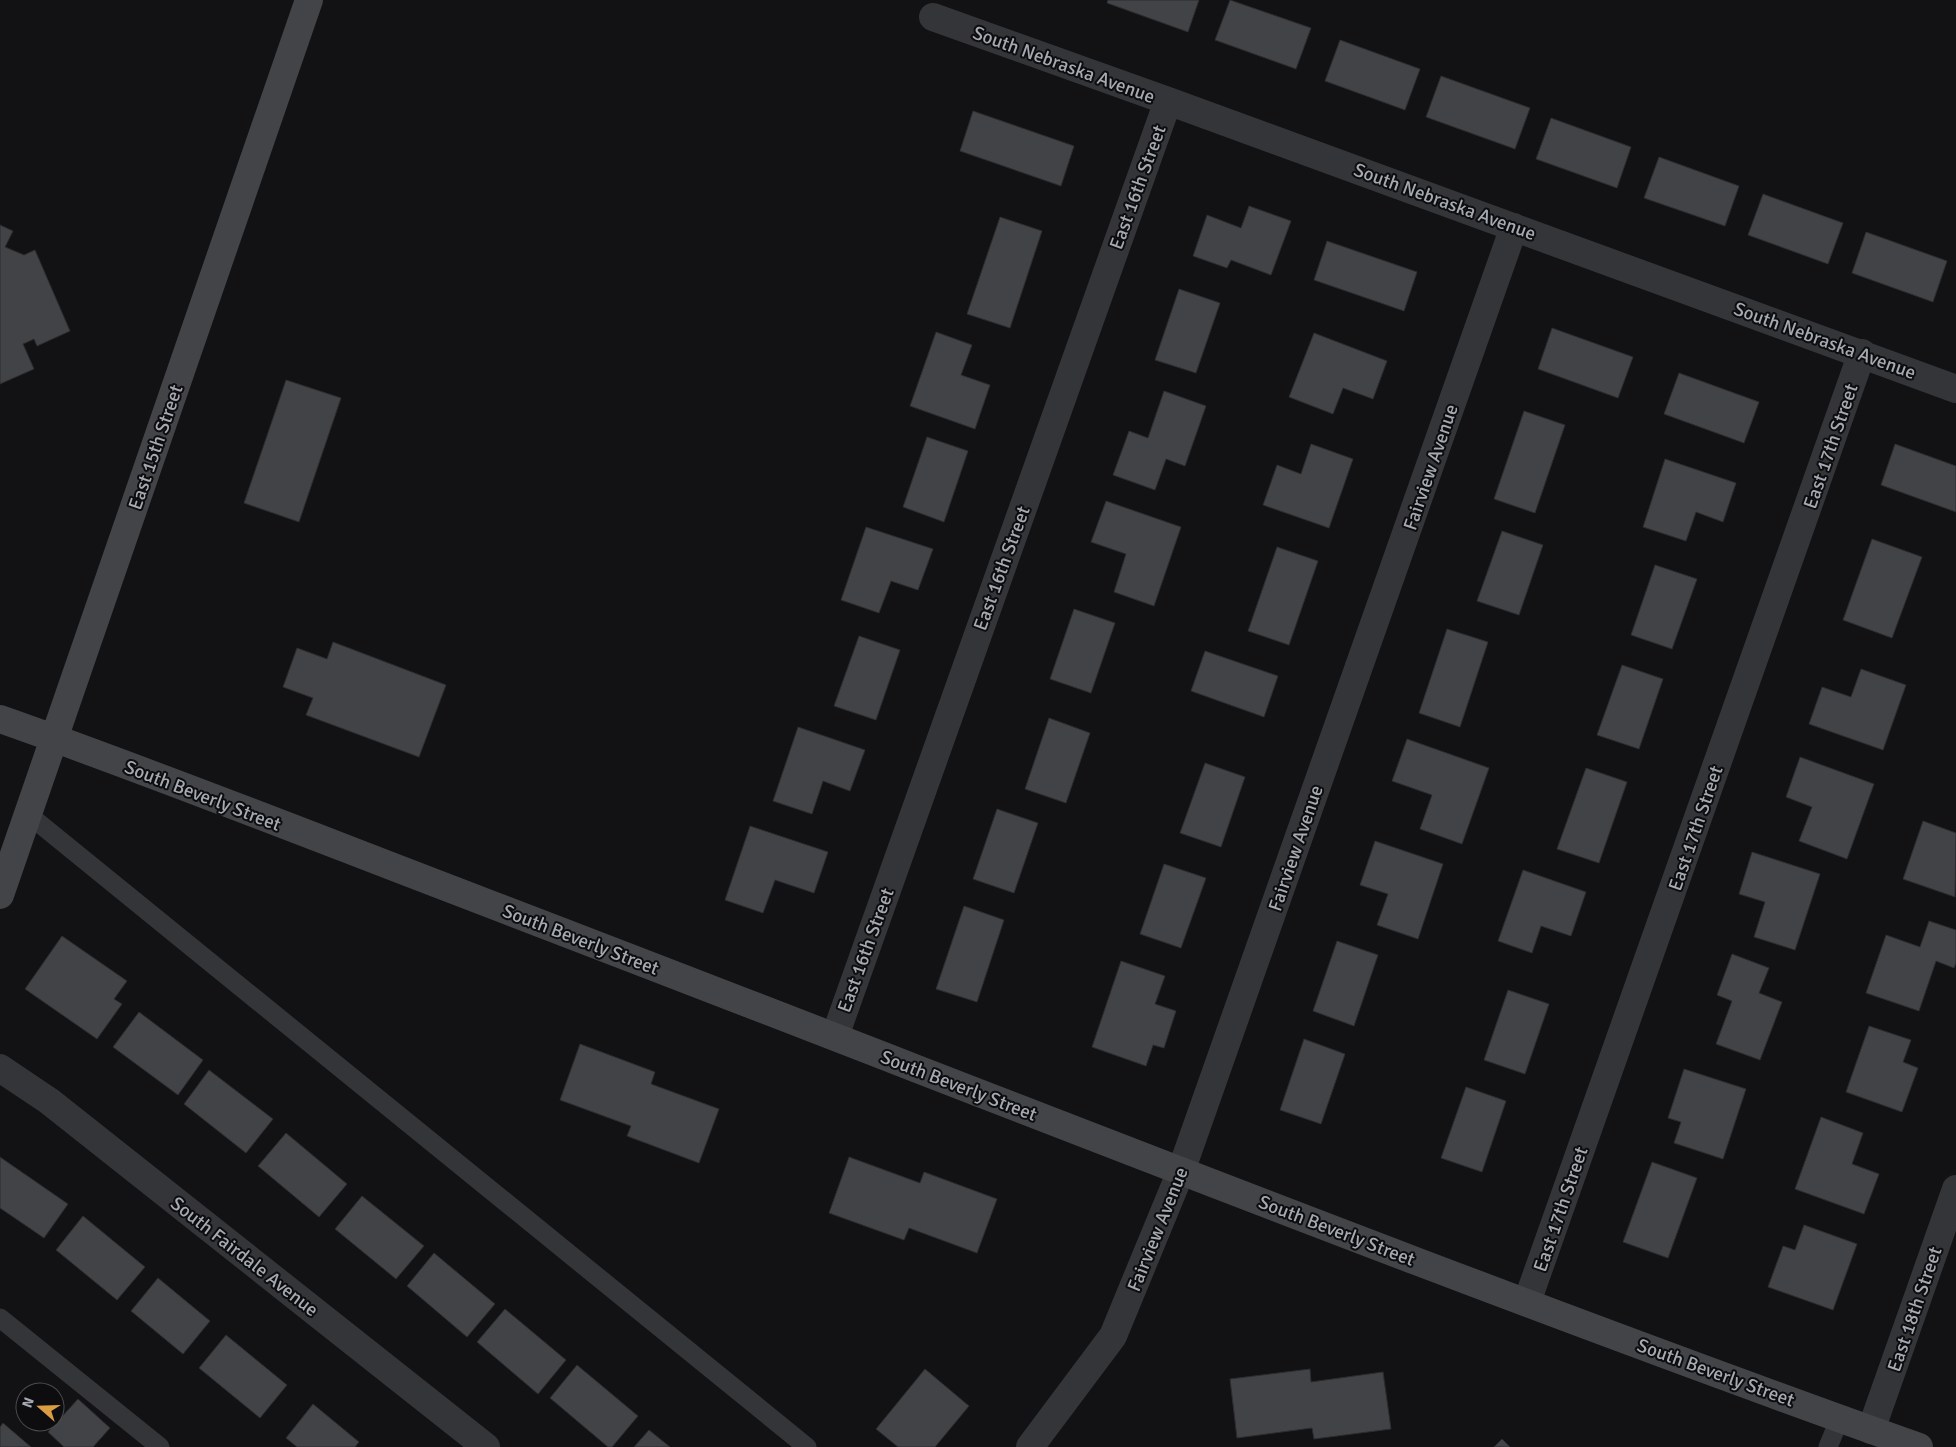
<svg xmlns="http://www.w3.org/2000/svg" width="1956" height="1447" viewBox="0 0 1956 1447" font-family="Signika,sans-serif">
<rect width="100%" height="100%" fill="#121214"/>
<path fill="#414346" stroke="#2d2d2f" d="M1108 0H1199L1188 32 1107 3Z
M1230 0 1311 28 1296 69 1215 40Z
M1340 40 1420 69 1405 110 1325 81Z
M1441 76 1530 108 1515 149 1426 117Z
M973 111 1074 146 1061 186 960 151Z
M1551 118 1631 147 1617 188 1536 159Z
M1659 157 1739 186 1725 226 1644 198Z
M1763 194 1843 223 1828 264 1748 235Z
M1249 206 1291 221 1271 275 1231 260 1227 268 1193 256 1207 215 1241 228Z
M1000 217 1042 231 1010 328 967 314Z
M0 225 13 231 5 247 24 255 35 250 70 331 37 346 34 339 23 344 34 369 0 384Z
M1866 232 1947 261 1933 302 1852 273Z
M1327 241 1417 272 1404 311 1314 280Z
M1179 289 1220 303 1196 373 1155 360Z
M1552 328 1633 357 1618 398 1538 369Z
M936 332 972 345 961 375 990 385 975 429 910 406Z
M1314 333 1387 361 1373 399 1343 388 1333 414 1289 397Z
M1679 373 1759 402 1744 443 1664 414Z
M286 380 341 398 299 522 244 503Z
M1164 391 1206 406 1185 466 1166 459 1155 490 1113 475 1129 431 1148 438Z
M1524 411 1565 425 1535 513 1494 499Z
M927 437 968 451 944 522 903 507Z
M1311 444 1353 459 1329 528 1263 505 1277 465 1301 474Z
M1895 444 1956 466V512L1881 485Z
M1665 459 1736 483 1723 522 1696 512 1686 541 1643 527Z
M1106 501 1181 527 1154 606 1114 592 1126 554 1091 542Z
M866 527 933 549 918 590 891 581 879 613 841 600Z
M1502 531 1543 545 1519 615 1477 601Z
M1872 539 1922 557 1892 638 1843 620Z
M1277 547 1318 561 1289 645 1248 631Z
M1655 565 1697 579 1672 649 1631 635Z
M1074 609 1115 623 1091 693 1050 679Z
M1447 629 1488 642 1460 727 1419 713Z
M859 636 900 650 876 720 834 706Z
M333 642 446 685 419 757 306 715 313 698 283 687 297 648 327 659Z
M1205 651 1278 676 1264 717 1191 691Z
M1622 665 1663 679 1639 749 1597 735Z
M1861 669 1906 685 1883 750 1809 724 1822 687 1851 697Z
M1049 718 1090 733 1066 803 1025 789Z
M798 727 865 750 850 791 823 781 812 814 773 801Z
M1407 739 1489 768 1462 844 1420 829 1432 795 1392 781Z
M1800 757 1874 784 1847 859 1799 841 1812 807 1786 797Z
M1205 763 1245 777 1221 847 1180 833Z
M1586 768 1627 782 1599 863 1557 849Z
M997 809 1038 823 1014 893 973 879Z
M1923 821 1956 833 1955 897 1903 879Z
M750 826 828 852 814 893 775 880 763 913 725 900Z
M1375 841 1443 864 1418 939 1377 925 1388 894 1360 885Z
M1752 852 1820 874 1795 950 1754 937 1765 902 1739 894Z
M1164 864 1206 878 1181 948 1140 934Z
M1523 870 1586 892 1571 936 1541 926 1532 953 1498 941Z
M964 906 1004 920 977 1002 936 989Z
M1929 921 1956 930V963L1954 968 1936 961 1919 1011 1866 993 1886 935 1920 947Z
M62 936 127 981 114 999 122 1004 97 1039 25 989Z
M1337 941 1378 955 1354 1026 1313 1011Z
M1732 954 1769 968 1759 993 1782 1002 1760 1060 1716 1044 1732 1001 1717 995Z
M1121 961 1165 976 1155 1004 1176 1011 1164 1048 1153 1045 1146 1066 1092 1047Z
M1508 990 1549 1004 1525 1074 1484 1060Z
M139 1012 203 1060 178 1095 113 1047Z
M1869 1026 1911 1040 1903 1062 1918 1068 1902 1112 1846 1092Z
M1304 1039 1345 1054 1321 1124 1280 1110Z
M580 1044 655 1072 651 1084 719 1109 699 1163 627 1136 631 1126 560 1100Z
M1684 1069 1746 1089 1723 1159 1674 1143 1681 1122 1668 1118Z
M209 1070 273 1119 246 1153 184 1104Z
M1466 1087 1506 1101 1482 1172 1441 1158Z
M1821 1117 1863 1133 1852 1164 1879 1174 1864 1214 1795 1189Z
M286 1133 347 1184 319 1217 258 1166Z
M0 1157 68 1204 44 1238 0 1208Z
M849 1157 920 1183 924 1172 997 1199 977 1253 909 1228 904 1240 829 1213Z
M1652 1162 1697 1178 1668 1258 1623 1242Z
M362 1196 424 1246 396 1279 335 1229Z
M83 1216 145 1267 117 1300 56 1250Z
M1804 1225 1857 1244 1833 1310 1768 1287 1783 1246 1795 1250Z
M434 1253 495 1304 467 1337 407 1286Z
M158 1278 210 1321 183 1354 131 1311Z
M505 1309 566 1360 538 1394 477 1342Z
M226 1335 287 1385 260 1418 199 1368Z
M577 1365 638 1416 612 1447H608L550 1398Z
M925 1369 969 1406 935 1447H898L876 1429Z
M1310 1369 1311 1382 1383 1372 1391 1429 1314 1439 1312 1428 1237 1438 1230 1379Z
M78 1399 110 1428 93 1447H64L48 1432Z
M313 1404 359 1442 355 1447H297L286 1438Z
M3 1423 31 1447H0V1427Z
M649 1430 670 1447H634Z
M1502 1439 1510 1447H1494Z"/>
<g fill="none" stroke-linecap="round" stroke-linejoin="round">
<path stroke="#343538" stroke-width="19" d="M29 815 807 1447
M0 1318 160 1447
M1828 1447 1840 1418"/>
<path stroke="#343538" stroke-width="28" d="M933 17 1168 101 1956 389
M835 1036 1168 101
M0 1068 49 1101 486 1447
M1527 1302 1862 353
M1871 1430 1956 1189
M1030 1447 1113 1336 1181 1171 1514 227"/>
<path stroke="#424448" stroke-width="28" d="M0 719C162 776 322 840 482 901 961 1084 1437 1275 1919 1447
M0 895 309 0"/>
</g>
<g text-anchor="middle" stroke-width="4" stroke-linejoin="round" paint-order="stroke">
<g font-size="19" fill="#a5aab2" stroke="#0d0d0f">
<text transform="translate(1064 64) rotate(20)" y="7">South Nebraska Avenue</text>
<text transform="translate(1137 187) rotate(-70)" y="7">East 16th Street</text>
<text transform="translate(1445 201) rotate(20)" y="7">South Nebraska Avenue</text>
<text transform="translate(1825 340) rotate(20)" y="7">South Nebraska Avenue</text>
<text transform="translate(1830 446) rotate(-71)" y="7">East 17th Street</text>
<text transform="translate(155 447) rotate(-71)" y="7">East 15th Street</text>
<text transform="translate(1430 467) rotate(-71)" y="7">Fairview Avenue</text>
<text transform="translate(1001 568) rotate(-70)" y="7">East 16th Street</text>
<text transform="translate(203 795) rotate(21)" y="7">South Beverly Street</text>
<text transform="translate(1695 828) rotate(-71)" y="7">East 17th Street</text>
<text transform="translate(1295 848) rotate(-71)" y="7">Fairview Avenue</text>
<text transform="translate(581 939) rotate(21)" y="7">South Beverly Street</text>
<text transform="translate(865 950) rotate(-70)" y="7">East 16th Street</text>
<text transform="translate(959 1085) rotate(21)" y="7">South Beverly Street</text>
<text transform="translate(1560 1209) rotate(-71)" y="7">East 17th Street</text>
<text transform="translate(1157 1229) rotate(-68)" y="7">Fairview Avenue</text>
<text transform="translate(1337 1230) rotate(21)" y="7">South Beverly Street</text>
<text transform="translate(245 1256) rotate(38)" y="7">South Fairdale Avenue</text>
<text transform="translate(1914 1309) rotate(-71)" y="7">East 18th Street</text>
<text transform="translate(1716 1372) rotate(20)" y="7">South Beverly Street</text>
</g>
</g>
<g transform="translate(40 1407) rotate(290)"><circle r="24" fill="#0d0d0f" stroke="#4a4c50"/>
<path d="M0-4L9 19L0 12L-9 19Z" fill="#db9d43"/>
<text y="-8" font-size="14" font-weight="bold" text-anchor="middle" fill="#a5aab2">N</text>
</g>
</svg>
